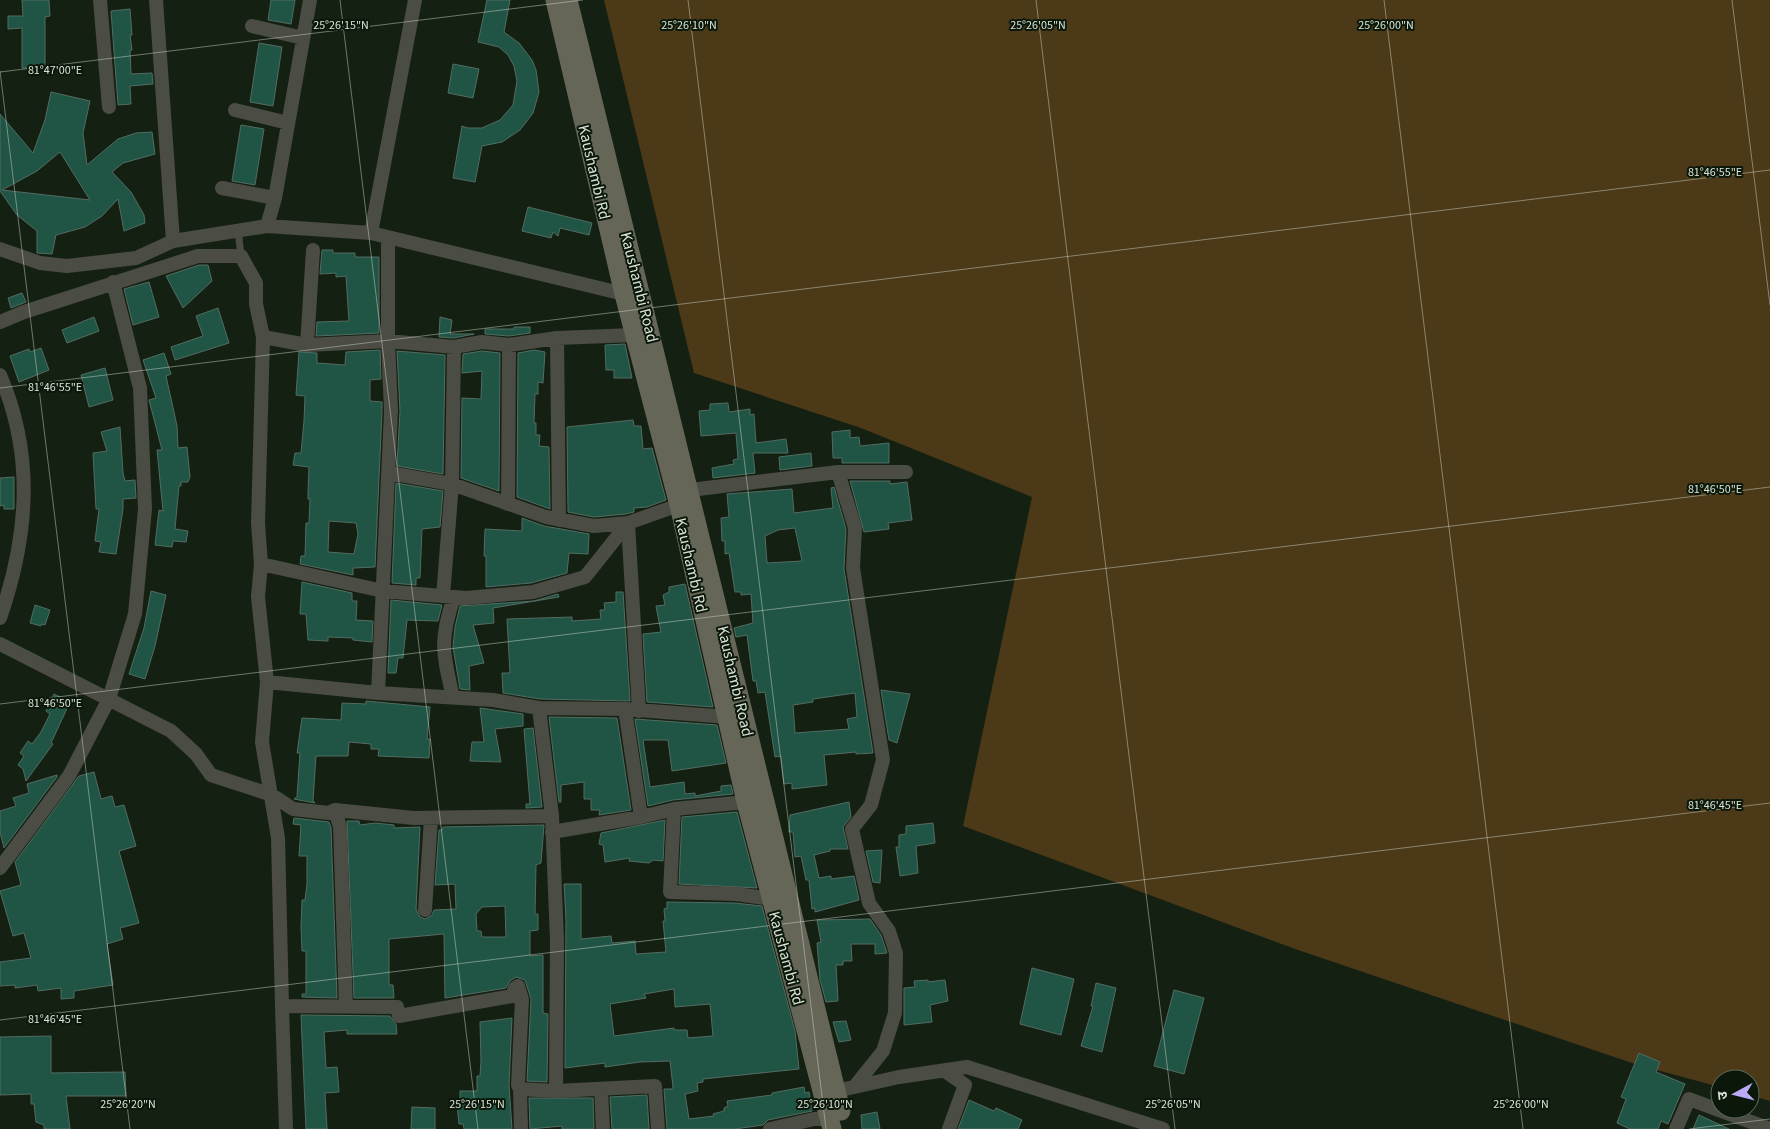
<svg xmlns="http://www.w3.org/2000/svg" width="1770" height="1129" viewBox="0 0 1770 1129" font-family="'Source Sans 3','Noto Sans Devanagari',sans-serif">
<rect width="100%" height="100%" fill="#142112"/>
<path fill="#4b3918" d="M604 0H1770V1101L1750 1095V1079H1720V1087L1638 1065 1298 950 963 826 1032 497 861 428 694 373Z"/>
<path fill="#205445" stroke="#536c63" fill-rule="evenodd" d="M22 0H49L50 16 45 17V65H35V68H22V28L8 29V16H23Z
M271 0H295L291 24 268 20Z
M487 0H510L504 32 519 43 532 60 536 70 539 92 533 113 520 130 502 142 482 146 475 182 453 178 462 126 468 128H482L500 120 513 105 517 81 514 66 508 55 499 47 478 42Z
M130 9 132 35H130L132 50H130L131 74 152 73 153 84 130 86 131 104 118 105 111 11Z
M259 43 282 47 273 106 250 102Z
M453 64 479 69 473 98 448 93Z
M51 92 90 101 83 133 87 165 118 139 136 133 152 132 155 154 123 163 112 172 131 192 144 215 145 223 124 231 118 199 102 216 85 227 56 235 52 254 37 253V231L17 215 0 191V114L33 153 45 120ZM60 152 90 200 2 190 37 171Z
M241 125 264 129 255 185 232 181Z
M528 207 592 223 589 235 560 228 558 236 553 232 551 238 522 231Z
M322 250H333V253H355V257H379V333L316 336 317 322 349 321 346 276 336 277V273L320 274Z
M199 265H208L212 281 183 308 166 276Z
M149 282 159 317 133 325 124 289Z
M22 293 26 302 11 308 8 298Z
M218 308 229 343 175 360 171 347 203 336 196 316Z
M94 317 99 331 67 343 62 330Z
M440 317 452 320 450 334H474L454 338 439 337Z
M514 327H530V333L509 336 485 334V329H514Z
M625 344 632 378H614V370H606L605 345Z
M41 348 49 370 19 382 10 356 29 349 30 352Z
M380 350 381 379 370 380V401L382 402V411L375 567 353 568V575L300 564 301 556H305L306 523H309L310 499H308V493L309 467 293 465 295 453H301L304 421 305 396 296 395 299 352 317 353V363L345 365 346 352ZM329 521 356 523 358 534 354 554 328 552Z
M534 350 545 352 543 383 538 382V394H535L534 423H536V435H540L539 446 549 447 550 509 517 497 518 353Z
M397 351 445 355 443 474 397 466 400 411Z
M482 351 500 353 499 491 461 478 462 398 481 399 482 371 462 373 463 354Z
M164 353 171 374 166 376 177 426 178 448 187 447 190 477 188 482H181V486H179L175 529 188 531 186 542 173 541 172 547 155 545 159 510 163 511 157 450H162L149 400 156 398 143 360Z
M105 368 113 400 89 407 81 375Z
M728 403 729 412 750 409V415L754 414 756 443 786 439 788 453H753L755 473 713 478 712 468 734 464 733 460 738 459 736 433 701 436 699 411 710 410V404Z
M633 420 634 426H641L643 449 652 448 666 500 647 507 634 508V512L626 514 594 517 568 512 567 427Z
M120 427 123 473 125 481 135 480 136 498 123 499V509L116 554 99 552 101 542 95 541 99 509H96L93 453 107 451 101 432Z
M850 430V438L859 437 860 446 889 443V463H842V458H833L832 432Z
M811 453 812 466 780 470 779 457Z
M14 477V509H4V505L0 506V478Z
M850 481H890V484L907 482 912 520 888 523 889 529 864 532Z
M396 483 443 491 440 527 422 529 420 578H416V585L392 583Z
M834 487 846 529 844 569 873 753 856 754V752L824 755 827 785 792 789V783L784 784 781 756 775 757 765 692 758 693 756 681H753L747 635 736 637 734 628 753 623 751 594 741 595V592H735L729 553 725 554V541H722L721 518 729 517 727 494 792 489 794 513 833 508 831 488ZM795 528 802 561 767 563 765 536 778 530ZM855 693 857 717 847 719 849 729 795 733 793 705 813 702V699Z
M522 518 544 526 589 534 588 554 569 553 567 573 531 583 486 587V556H484L485 529 522 531Z
M302 582 352 593V601H357L356 620 373 621 372 642 353 640V638L328 637V641L308 640 306 614H300Z
M685 584 713 707 647 702 643 634 661 632 656 606 665 605 663 595 669 592V587Z
M151 591 166 595 155 646 145 679 129 674 144 628Z
M616 592H623L630 701 540 699 503 693 502 673H510L507 619 572 617V621L601 619 600 610H605L604 603 616 602Z
M558 594 559 597 493 608 494 623 473 625 484 663 469 666 470 690 460 689 453 647 455 627 460 606 534 601Z
M391 600 442 605 438 621 407 620 403 658H398L396 673H388Z
M35 605 50 610 45 625 42 624 41 626 30 623Z
M881 690 910 694 897 743 889 740Z
M54 694 70 702 51 743 53 744 26 781 23 769 18 765 24 756 20 753 28 741 32 744 41 732 50 714 46 711Z
M366 701 430 707 427 739H430L429 758 378 756 379 749H371V744L349 742 348 756H316L313 801 315 803 294 799 297 797 300 753H297L302 718 341 720 342 703 366 704Z
M480 708 523 714V726L495 729 501 762 470 761 472 742H484Z
M549 717 617 718 631 810 599 815 600 810H591V799H584V782L561 785V802H559Z
M635 719 717 725 726 763 672 771 668 740H643L650 787 684 782 685 794 695 793V796L721 791V786L731 785 733 794 673 800 648 806Z
M533 728 542 807 526 808V804H530L524 729Z
M94 772 101 799 112 796 115 807 124 805 136 846 119 851 139 923 120 928 123 939 107 944 113 985 74 991V998L61 999V988L38 991 37 985 15 988V985L0 986V962L31 958 24 933 13 936 0 891 21 885 15 862 79 776Z
M57 775V777L4 848 0 832V811L16 806 13 798 29 793 27 784Z
M849 802 851 817 843 827 848 849H830V851L814 855 819 878 831 876V879L854 876 859 900 815 912V908L812 909 809 880H806L801 856 795 857 793 832H789L790 815Z
M737 812 757 888 679 884 682 817Z
M294 818 329 822 331 828 337 998 302 997V994H306V951H302L301 927 302 900H305L307 884V856H299L301 825 293 824Z
M665 820 663 861 653 860 649 863 629 861 630 858 605 862 603 845 599 844 601 833Z
M347 821H359L360 825 375 823 394 825V828L420 827 416 909 420 917 425 919 432 915 434 910 456 909 455 884 435 885 439 830H442L443 827 544 825 541 863 536 865 535 914H538V930L530 931V956L543 955V1013L548 1014 547 1082 527 1081 531 999 525 980 516 977 510 981 506 988 445 998 444 934 389 939V985H393L394 998H354ZM505 906 506 937H482L481 931H477L476 914 482 907Z
M933 823 935 843 916 846 918 873 900 876 896 847H899V835L906 834V826Z
M882 850 880 883 873 882 866 851Z
M564 884H581V939L611 936 612 943 635 941 636 954 666 952 663 921H665L664 909 667 908V902L735 903 762 906 795 1031 799 1069 703 1079V1082L697 1083 698 1091 685 1094 689 1119 714 1116 713 1114 724 1111V1108L728 1106 727 1101 772 1095V1093L804 1087 805 1093 809 1092 812 1111 768 1120 763 1125 735 1129H667L664 1089H672L673 1087 670 1061 640 1062 605 1067V1063L565 1068 566 920ZM674 989 675 1007 710 1004 713 1036 688 1038 687 1030H674V1028L614 1036 610 1004 646 998 644 994Z
M870 919 881 935 887 953 875 954V944H851L852 961H843V965H836L838 1001 826 1002 820 980 817 943 821 942 817 920Z
M1032 968 1074 979 1061 1035 1020 1024Z
M928 980V982L945 980 948 1001 930 1005 932 1022 904 1025V988L915 987 914 981Z
M1096 983 1116 988 1102 1052 1081 1046 1093 1006H1091Z
M1174 990 1204 998 1184 1074 1154 1066Z
M301 1015 390 1016 396 1024 397 1034H347V1030L324 1032 326 1068 337 1067 339 1092 325 1093 327 1129H306Z
M512 1018 509 1085 512 1129H464L463 1124H459L457 1105H460V1091H477V1076H480L481 1061 480 1022Z
M846 1021 851 1040 839 1042 833 1022Z
M51 1036V1073L125 1072 126 1096H66L70 1129H44V1125L36 1122 34 1104H31V1094L0 1095V1037Z
M1639 1053 1660 1062 1656 1072 1685 1084 1668 1124 1661 1121 1658 1129H1630L1617 1123 1626 1099 1621 1097Z
M647 1095 649 1129H612L610 1097Z
M529 1098H593L594 1129H562V1126L530 1129Z
M969 1100 994 1111 996 1108 1022 1120 1018 1129H958Z
M412 1107 435 1108V1129H411Z
M877 1112 880 1129H862L861 1115Z
M1699 1115 1729 1129H1693Z"/>
<g fill="none" stroke-linecap="round" stroke-linejoin="round">
<path stroke="#4b4c43" stroke-width="7" d="M238 230 241 256"/>
<path stroke="#4b4c43" stroke-width="14" d="M100 0 109 107
M156 0 173 241
M252 26 303 38
M235 110 288 123
M222 188 275 198
M267 226 275 198 310 0
M371 233 415 0
M0 249 40 263 67 266 136 258 173 241 267 226 371 233 624 294
M0 322 24 312 198 256H241L256 283V304L263 337 258 523 261 564 258 597 267 682 262 742 278 838 282 1006 397 1007 399 1016 512 996 515 988 518 986 522 999 518 1085 520 1089 521 1129
M263 337 307 345 388 341 454 347 482 342 509 345 557 338 634 335
M557 338 559 520
M307 345 313 250
M0 375C35 456 28 537 0 618
M838 472 855 528 853 568 883 760 871 805 852 829 869 903 889 931 896 953 895 1013 883 1051 855 1086
M389 473 452 484 546 517 594 526 628 523 679 505
M690 490 838 472H906
M508 504 509 345
M628 523 639 711
M261 564 383 591 466 598 533 592 585 577 628 523
M443 596 452 484 454 347
M0 644 171 731 196 754 211 775 272 795 293 809 329 813 335 810 414 818 552 816
M267 682 378 693 493 700 539 708 552 816 557 940 556 1091
M378 693 391 411 388 341V239
M453 697C443 654 439 641 454 597
M539 708 625 709 728 717
M625 709 641 817
M674 809 670 892 736 894 772 899
M335 810 340 827 346 1007
M552 832 641 817 674 809 746 802
M0 868 69 776 109 699 135 614 145 509 140 388 113 282
M425 910 431 818
M282 1006 286 1129
M945 1071 965 1085 949 1129
M520 1089 556 1091 655 1086 658 1129
M601 1089 603 1129
M836 1091 899 1077 967 1067 1163 1129
M770 1129 814 1119H830
M1676 1129 1689 1099 1770 1129"/>
<path stroke="#656657" stroke-width="19" d="M555 0 624 294 679 505 746 802 832 1129
M568 0 841 1111"/>
</g>
<path fill="none" stroke="#d9e2d8" stroke-width="1" stroke-opacity="0.45" d="M340 0 478 1129M688 0 826 1129M1036 0 1175 1129M1384 0 1523 1129M1732 0 1770 305M0 71 130 1129M0 72 583 0M0 388 1770 170M0 704 1770 487M0 1020 1770 803M1689 1129 1770 1119"/>
<g text-anchor="middle" stroke-width="4" stroke-linejoin="round" paint-order="stroke">
<g font-size="16" fill="#d9e2d8" stroke="#0b1809">
<text transform="translate(595 172) rotate(77)" y="6">Kaushambi Rd</text>
<text transform="translate(640 287) rotate(76)" y="6">Kaushambi Road</text>
<text transform="translate(692 565) rotate(77)" y="6">Kaushambi Rd</text>
<text transform="translate(736 681) rotate(77)" y="6">Kaushambi Road</text>
<text transform="translate(787 958) rotate(75)" y="6">Kaushambi Rd</text>
</g>
</g>
<g font-size="12" text-anchor="middle" fill="#d9e2d8" stroke="#0b1809" stroke-width="4" stroke-linejoin="round" paint-order="stroke">
<text x="341" y="29">25°26'15"N</text>
<text x="689" y="29">25°26'10"N</text>
<text x="1038" y="29">25°26'05"N</text>
<text x="1386" y="29">25°26'00"N</text>
<text x="55" y="74">81°47'00"E</text>
<text x="1715" y="176">81°46'55"E</text>
<text x="55" y="391">81°46'55"E</text>
<text x="1715" y="493">81°46'50"E</text>
<text x="55" y="707">81°46'50"E</text>
<text x="1715" y="809">81°46'45"E</text>
<text x="55" y="1023">81°46'45"E</text>
<text x="128" y="1108">25°26'20"N</text>
<text x="477" y="1108">25°26'15"N</text>
<text x="825" y="1108">25°26'10"N</text>
<text x="1173" y="1108">25°26'05"N</text>
<text x="1521" y="1108">25°26'00"N</text>
</g>
<g transform="translate(1735 1094) rotate(263)"><circle r="24" fill="#0b1809" stroke="#5d695c"/>
<path d="M0-4L9 19L0 12L-9 19Z" fill="#baaaf7"/>
<text y="-8" font-size="14" font-weight="bold" text-anchor="middle" fill="#d9e2d8">उ</text>
</g>
</svg>
